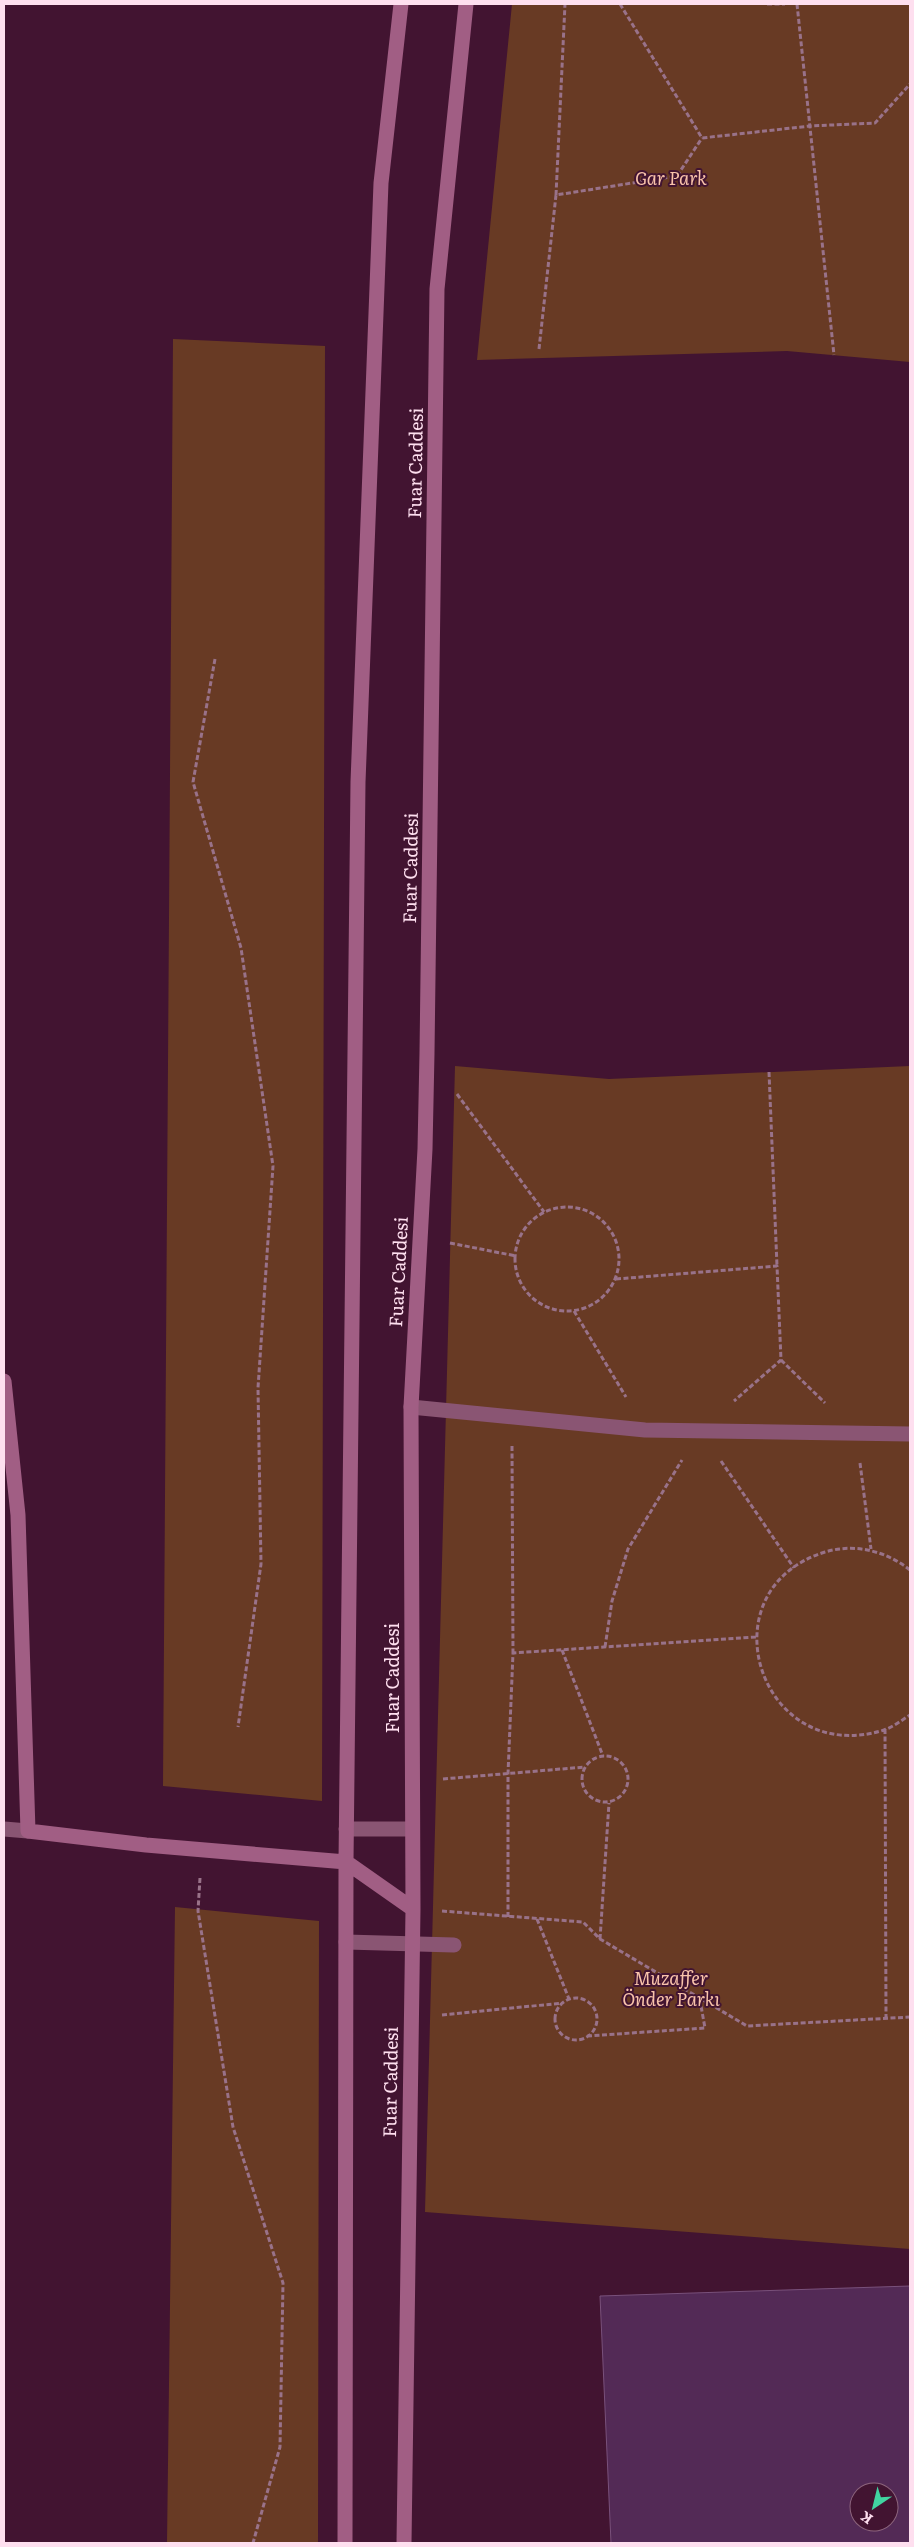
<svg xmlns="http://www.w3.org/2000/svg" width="914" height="2547" viewBox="0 0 914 2547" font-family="Literata,serif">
<rect width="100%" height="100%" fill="#421431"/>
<path fill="#683a24" d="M512 4H910V362L787 351 477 360Z
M173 339 325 346 322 1801 163 1786Z
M455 1066 609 1079 910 1066V2249L425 2212Z
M175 1907 319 1921 318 2543H167Z"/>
<path fill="#532a56" stroke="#79517b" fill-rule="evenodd" d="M910 2286V2543H611L600 2296ZM859 2492H889V2522H859Z"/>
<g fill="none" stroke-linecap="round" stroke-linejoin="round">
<path stroke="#997289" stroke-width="3" stroke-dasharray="5 2.5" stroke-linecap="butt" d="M620 4 702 138 810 126 875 123 910 84
M767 4H785
M797 4 834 355
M556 195 565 4
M539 349 556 195 677 176 702 138
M215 659 193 782 241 948 273 1166 258 1388 261 1564 238 1727
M769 1072 777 1266
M457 1094 544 1212
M515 1259a52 52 0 1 1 104 0a52 52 0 1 1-104 0Z
M450 1243 516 1256
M616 1279 777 1266 781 1360 734 1401
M574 1311 626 1397
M781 1360 825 1403
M512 1446 513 1653
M721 1461 794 1568
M860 1463 871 1549
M910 1570C886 1551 855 1543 825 1552 702 1590 760 1769 884 1730 893 1727 902 1720 910 1715
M605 1647 612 1601 628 1549 682 1460
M562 1650 603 1756
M885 1729 886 2018
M582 1779a23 23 0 1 1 46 0a23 23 0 1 1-46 0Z
M443 1779 585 1767
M200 1878 198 1911 233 2127 283 2283 280 2447 253 2543
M442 1911 583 1922 600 1939 747 2026 910 2017
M508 1917V1774L513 1653 756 1637
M537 1919 569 1999
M600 1939 609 1803
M555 2019a21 21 0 1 1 42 0a21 21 0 1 1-42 0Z
M442 2015 563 2003
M587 2036 705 2028 699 1995"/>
<path stroke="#8a5573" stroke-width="15" d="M411 1407 645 1430 910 1434
M4 1829 28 1831
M346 1829H412
M346 1942 454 1945"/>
<path stroke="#a15e84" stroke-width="15" d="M4 1381 18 1515 28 1831 146 1845 346 1862 413 1909
M345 2543 346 1862 358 782 381 183 401 4
M404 2543 413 1909 411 1407 425 1149 427 1053 437 289 466 4"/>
</g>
<g text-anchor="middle" stroke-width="4" stroke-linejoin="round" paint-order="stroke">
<g font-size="18" font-style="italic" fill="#f9c3aa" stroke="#421431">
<text x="671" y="185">Gar Park</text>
<text x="671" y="1985">Muzaffer<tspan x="671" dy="21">Önder Parkı</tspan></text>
</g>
<g font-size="18" fill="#fedfef" stroke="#421431">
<text transform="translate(416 463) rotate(-89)" y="6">Fuar Caddesi</text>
<text transform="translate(411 868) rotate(-89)" y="6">Fuar Caddesi</text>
<text transform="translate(399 1272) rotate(-87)" y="6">Fuar Caddesi</text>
<text transform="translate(393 1678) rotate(-90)" y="6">Fuar Caddesi</text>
<text transform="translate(391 2082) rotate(-89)" y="6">Fuar Caddesi</text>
</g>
</g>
<rect width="914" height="2547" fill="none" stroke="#fedfef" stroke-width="10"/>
<g transform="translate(874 2507) rotate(215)"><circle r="24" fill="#421431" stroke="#8d657d"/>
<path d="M0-4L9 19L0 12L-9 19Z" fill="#41d4a1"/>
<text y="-8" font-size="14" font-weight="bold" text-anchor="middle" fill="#fedfef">K</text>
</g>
</svg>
